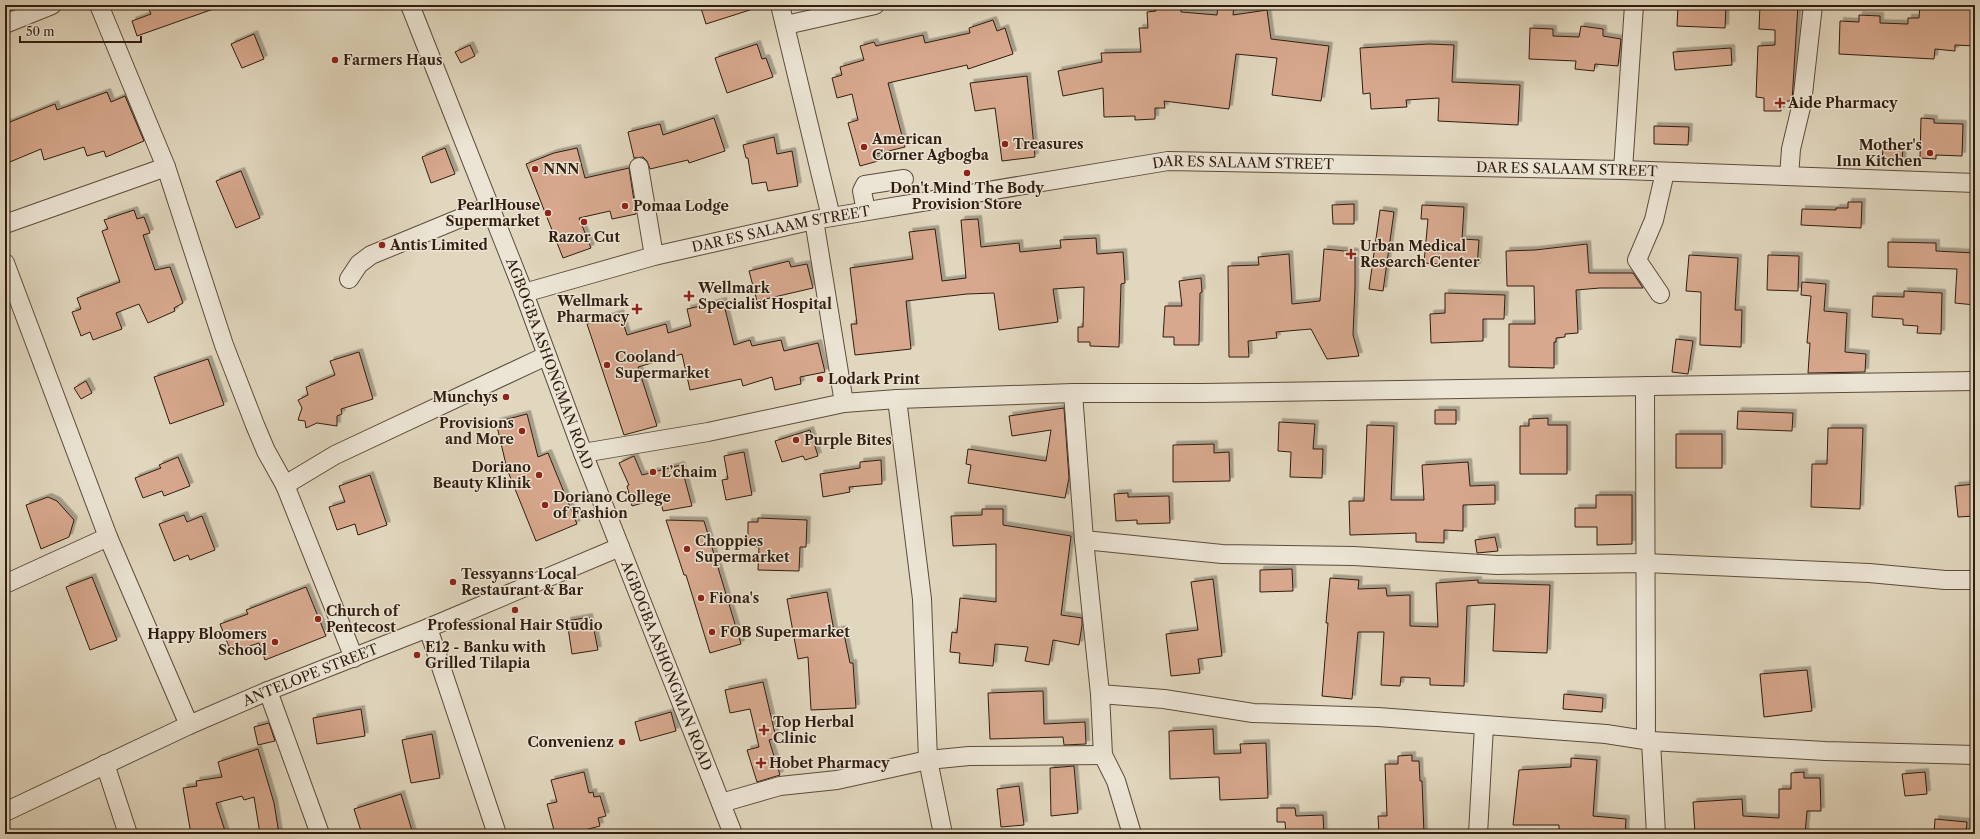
<svg xmlns="http://www.w3.org/2000/svg" width="1980" height="839" viewBox="0 0 1980 839" font-family="'Libre Caslon Text',serif">
<defs>
<filter id="shadow"><feDropShadow dx="3.5" dy="-3.5" stdDeviation="0" flood-color="#0004"/></filter>
</defs>
<rect width="100%" height="100%" fill="#e1d7be"/>
<filter id="stains"><feTurbulence type="fractalNoise" baseFrequency=".005" numOctaves="4"/><feColorMatrix values="0 0 0 0 .2 0 0 0 0 .09 0 0 0 0 .02 0 0 0 .5 -.17"/></filter>
<radialGradient id="worn" r=".72"><stop offset=".6" stop-color="#630" stop-opacity="0"/><stop offset="1" stop-color="#630" stop-opacity=".3"/></radialGradient>
<path fill="#d7a88d" stroke="#301d0f" filter="url(#shadow)" d="M147 5H219V7L137 36 132 21 151 14Z
M700 5H755L756 8 706 24Z
M1155 5H1180L1181 12 1217 15 1218 5H1234L1233 15 1267 10 1271 39 1329 46 1321 101 1272 95 1277 58 1236 54 1229 109 1164 101 1165 108H1155V119L1135 120V116L1104 117 1103 88 1063 96 1058 71 1102 62 1101 53 1141 52 1139 28H1148L1147 12 1156 11Z
M1678 5H1726L1725 28 1677 26Z
M1760 5H1798L1792 101H1782L1781 111H1764V98L1756 97 1758 46 1775 45V30L1759 29Z
M1920 5 1975 8V46L1955 45V51L1935 49 1934 59 1839 54 1840 21 1859 22V15L1880 16V23L1908 24V18H1919Z
M993 20 997 31 1005 28 1013 54 968 69 967 65 888 83 905 147 876 154 878 161 860 166 848 123 858 120 852 94 837 98 832 78 842 75 840 67 864 60 860 46 874 42 876 46 923 35 925 43 970 33 969 28Z
M1581 26 1603 29V36L1621 39 1618 66 1595 64 1594 71 1575 69 1576 61 1529 59 1530 28 1553 29V36L1579 37Z
M254 34 264 59 242 68 231 44Z
M757 44 762 59 766 58 773 77 727 93 715 58Z
M1429 44 1454 45 1452 82 1520 85 1518 125 1438 121 1439 98 1406 100 1407 107 1371 109 1370 93 1363 94 1360 48Z
M470 45 475 56 461 63 455 52Z
M1731 48 1732 65 1675 70 1673 52Z
M1027 76 1035 157 1002 161 995 108 975 111 970 83Z
M107 92 111 102 125 96 144 141 106 157 104 151 87 156 84 147 44 160 41 149 5 164V124L55 104 57 110Z
M714 118 725 151 689 163 688 160 650 169 647 161 643 157 634 158 628 132 660 124 663 135Z
M1921 118 1934 119V123L1963 124 1962 156 1936 155V159L1920 158Z
M1654 126 1689 127 1688 145 1654 144Z
M774 137 777 154 792 151 798 186 768 191 766 182 752 184 748 158H746L743 145Z
M445 148 455 174 431 183 422 157Z
M577 148 585 178 629 168 636 214 612 219 610 211 579 218 591 248 563 258 526 164 554 153Z
M1883 148H1903L1902 162 1882 161Z
M241 171 260 218 236 228 216 181Z
M1848 202H1862L1861 228 1801 225 1802 209 1836 210V208H1848Z
M1354 204V224H1333L1332 205Z
M1422 205 1464 207 1462 239 1479 240 1477 267 1424 263 1428 219H1421Z
M134 210 137 219 144 217 150 233 143 235 155 270 170 267 183 303 174 308 175 311 148 323 139 304 116 313 122 329 93 340 90 332 81 336 72 312 81 309 77 298 120 282 102 231 108 229 104 220Z
M1380 210 1394 212 1383 291 1369 289Z
M978 219 981 247 1019 243 1020 252 1061 248 1060 240 1096 238 1097 254 1123 252 1125 283 1121 284 1119 347 1090 346V342H1078V327H1083L1084 287 1053 289 1058 322 999 330 994 293 967 294 906 301 911 349 855 355 851 324H857L850 268 913 259 909 232 935 229 942 281 966 278 961 220Z
M1888 242 1936 243V251L1975 253V305L1955 303 1957 269 1888 267Z
M1587 244 1589 273H1633L1643 288H1600L1576 290 1578 333 1565 334V337L1556 338V342H1554V368L1509 367V324H1535L1534 286H1507L1506 251 1535 250Z
M1324 249 1355 252V287L1353 335 1359 356 1327 359 1311 329 1276 332 1277 338 1248 341 1249 357H1229L1228 266 1259 265 1258 257 1289 254 1292 304 1320 301Z
M1689 255 1738 258 1735 310H1742L1741 347 1700 345 1701 292 1686 291Z
M1768 255 1799 256 1798 291 1767 290Z
M789 261 791 267 807 264 813 288 757 301 749 271Z
M1201 278 1202 292 1200 293 1199 345H1174V337H1163L1165 306H1182L1179 281Z
M1802 282 1826 284 1824 311 1847 313 1845 352 1866 354 1865 372 1808 373 1810 343H1807L1811 296 1801 295Z
M1904 291 1942 293 1941 334 1917 333 1918 326 1903 325V319L1872 317 1873 296 1904 297Z
M1445 293 1505 295 1504 319H1483V341L1431 343 1430 314 1445 313Z
M723 301 734 345 750 340 752 346 781 340 784 351 818 343 825 372 800 377 801 384 775 390 772 377 743 386 741 379 690 390 682 354 638 367 657 426 624 435 587 324 620 313 627 335 666 324 668 333 691 326 687 309Z
M1676 339 1693 341 1688 374 1672 372Z
M359 352 373 399 341 409 342 414 337 416V426L317 423 306 428 305 421 298 420 302 408 298 400 308 395 306 387 335 375 330 361Z
M208 359 224 405 170 424 154 377Z
M86 381 92 393 81 399 74 388Z
M1064 408 1069 478 1065 498 968 483 971 465 966 464 968 449 1046 461 1051 430 1012 436 1009 416Z
M1435 410H1456V424H1435Z
M1738 411 1793 413 1792 431 1737 429Z
M527 414 538 457 548 453 577 524 536 541 507 469 496 422Z
M1548 418V425H1567V474H1520V426H1529V419Z
M1279 422 1315 424 1313 449H1323L1322 478 1290 477 1291 452 1278 451Z
M1367 425 1394 426 1391 500H1424L1422 465 1468 462 1470 486 1495 485V504L1463 505V531L1444 530V543L1416 542V533L1350 535 1349 501H1364Z
M1828 428H1863L1860 509 1811 507 1812 464H1827Z
M810 430 818 456 805 460 803 456 782 462 775 441Z
M1676 434H1722V468H1676Z
M1214 444V453L1229 452 1230 481 1173 482V445Z
M744 452 752 495 726 500 722 480 728 479 724 456Z
M634 456 642 475 681 465 692 506 663 511 660 498 632 506 627 486 629 485 619 463Z
M178 457 190 486 164 496 162 491 143 498 135 478 161 468 159 465Z
M881 460 882 484 849 487 850 492 823 497 820 474 860 468V462Z
M370 475 387 525 358 535 355 524 337 530 329 507 345 502 339 486Z
M1975 484V516L1958 517 1955 486Z
M1128 493V497L1169 496 1170 523 1137 524V520L1116 521 1114 494Z
M1596 495H1632V544L1597 545V527H1575V508H1596Z
M48 497 57 501 74 520 69 537 41 549 26 505Z
M982 509H1003V525L1071 536 1061 615 1082 618V625L1079 645 1053 640 1049 665 1025 661 1028 647 995 644 993 666 959 663 960 653 950 652 952 632 957 633 960 598 996 602V544L953 546 951 516 982 515Z
M184 515 187 522 202 516 215 550 190 560 188 555 174 561 159 524Z
M758 518 807 520 806 547H800L799 571 758 570 759 547 748 546V522H758Z
M666 520 704 521 741 644 710 653 686 575H684Z
M1495 537 1498 551 1477 553 1475 540Z
M1292 569 1293 591 1260 592V570Z
M92 577 117 640 90 650 66 587Z
M1330 578 1359 580 1358 589 1386 588 1387 596 1410 595V626L1438 627 1436 583 1478 580V583L1550 585 1547 653 1493 651 1495 604 1467 606 1464 686 1430 685V678L1401 677 1400 686 1381 685 1384 632H1358L1352 699 1322 696 1328 623H1326Z
M1213 579 1222 656 1198 659 1200 673 1171 676 1166 634 1198 630 1191 582Z
M306 587 326 636 265 660 259 643 231 652 220 624 248 614 246 610Z
M827 592 834 631 843 629 850 663H853L856 708 811 710 808 657 798 659 787 599Z
M589 617 591 630H594L598 650 572 654 567 621Z
M1807 670 1812 711 1764 717 1760 674Z
M763 682 776 738 769 740 780 775 757 782 747 750 759 747 750 709 730 713 725 690Z
M1043 691 1044 724 1085 722 1086 744 1064 745 1063 737 990 739 988 693Z
M1564 694 1603 698 1602 712 1563 709Z
M361 709 365 736 317 744 313 718Z
M671 712 676 731 640 741 635 722Z
M269 723 275 741 258 745 254 727Z
M1213 729 1214 754 1241 753 1240 744 1266 743 1268 798 1220 800 1219 777 1170 779 1169 731Z
M432 734 440 778 411 783 402 740Z
M258 749 274 803 279 834H260L254 797 244 800 242 796 216 803 226 834H191L183 788 197 786 196 781 222 777 218 762Z
M1412 755V761H1419L1420 781H1422L1424 834H1379L1378 816H1387L1385 764H1398V756Z
M1571 758 1597 760 1593 816 1626 819 1625 834H1559V825H1513L1519 770 1571 767Z
M1074 766 1078 813 1051 816 1050 768Z
M584 772 589 793 593 792 594 797 600 796 606 816 598 818 600 826 569 834H555L547 804 557 802 551 780Z
M1804 772V778H1820L1821 811H1807L1805 834H1695L1693 802 1742 799 1743 816 1779 818V789H1791V773Z
M1925 772 1927 794 1905 796 1902 774Z
M1019 786 1024 825 1001 827 997 789Z
M401 794 413 834H362L354 809Z
M1277 808H1295L1296 816 1323 815 1324 834H1286L1285 822H1277Z
M1935 819 1967 822 1966 834H1934Z"/>
<g fill="none" stroke-linecap="round" stroke-linejoin="round">
<g stroke="#5c4c3b" stroke-width="20">
<g id="minor">
<path d="M99 5 166 167 224 345 255 425 266 451 285 485 354 658"/>
<path id="s1" d="M410 5 524 293 583 453 733 834"/>
<path d="M780 5 831 217"/>
<path d="M5 24 52 5"/>
<path d="M786 25 875 5"/>
<path d="M639 167 654 256"/>
<path d="M1623 170 1634 5"/>
<path d="M1789 176 1791 149 1802 103 1813 5"/>
<path d="M866 211 862 191 865 185 904 179"/>
<path d="M814 220 844 403"/>
<path d="M5 224 166 167"/>
<path d="M5 263 108 537 189 725"/>
<path d="M349 279 359 264 371 255 490 206"/>
<path id="s2" d="M524 293 654 256 814 220 1168 161 1623 170 1975 183"/>
<path d="M1660 294 1637 260 1654 220 1665 172"/>
<path d="M1645 386 1646 740"/>
<path d="M1073 393 1084 540 1100 694 1103 755 1116 781 1132 834"/>
<path d="M897 399 922 599 928 760 943 834"/>
<path d="M583 453 708 432 844 403 897 399 1073 393H1202L1975 381"/>
<path d="M285 485 335 455 546 356"/>
<path d="M1084 540 1222 554 1354 556 1497 565 1645 563 1869 573 1945 580H1975"/>
<path d="M5 584 108 537"/>
<path d="M428 628 497 834"/>
<path d="M268 691 320 834"/>
<path d="M1100 694 1164 699 1253 713 1378 717 1606 734 1651 741 1825 751 1975 755"/>
<path d="M1651 741 1656 834"/>
<path d="M105 764 128 834"/>
<path d="M721 803 780 786 837 780 928 760 969 756 1103 755"/>
<path id="s3" d="M5 812 189 725 268 691 428 628 620 547"/>
<path d="M1478 834 1484 726"/>
</g>
</g>
<use href="#minor" stroke="#ece5d5" stroke-width="18"/>
</g>
<g fill="#8f2418" stroke="#ece5d5" stroke-width="1.5">
<circle cx="335" cy="60" r="4"/>
<path d="M1778 97h4v4h4v4h-4v4h-4v-4h-4v-4h4z"/>
<circle cx="1005" cy="144" r="4"/>
<circle cx="864" cy="147" r="4"/>
<circle cx="1930" cy="153" r="4"/>
<circle cx="535" cy="169" r="4"/>
<circle cx="967" cy="173" r="4"/>
<circle cx="625" cy="206" r="4"/>
<circle cx="548" cy="213" r="4"/>
<circle cx="584" cy="222" r="4"/>
<circle cx="382" cy="245" r="4"/>
<path d="M1349 248h4v4h4v4h-4v4h-4v-4h-4v-4h4z"/>
<path d="M687 290h4v4h4v4h-4v4h-4v-4h-4v-4h4z"/>
<path d="M635 303h4v4h4v4h-4v4h-4v-4h-4v-4h4z"/>
<circle cx="607" cy="365" r="4"/>
<circle cx="820" cy="379" r="4"/>
<circle cx="506" cy="397" r="4"/>
<circle cx="522" cy="431" r="4"/>
<circle cx="796" cy="440" r="4"/>
<circle cx="653" cy="472" r="4"/>
<circle cx="539" cy="475" r="4"/>
<circle cx="545" cy="505" r="4"/>
<circle cx="687" cy="549" r="4"/>
<circle cx="453" cy="582" r="4"/>
<circle cx="701" cy="598" r="4"/>
<circle cx="515" cy="610" r="4"/>
<circle cx="318" cy="619" r="4"/>
<circle cx="712" cy="632" r="4"/>
<circle cx="275" cy="642" r="4"/>
<circle cx="417" cy="655" r="4"/>
<path d="M762 724h4v4h4v4h-4v4h-4v-4h-4v-4h4z"/>
<circle cx="622" cy="742" r="4"/>
<path d="M759 757h4v4h4v4h-4v4h-4v-4h-4v-4h4z"/>
</g>
<g text-anchor="middle" stroke-width="3" stroke-linejoin="round" paint-order="stroke">
<g font-size="14" font-weight="bold" fill="#301d0f" stroke="#ece5d5" text-anchor="start">
<text x="343" y="65">Farmers Haus</text>
<text x="1788" y="108">Aide Pharmacy</text>
<text x="872" y="144">American<tspan x="872" dy="16">Corner Agbogba</tspan></text>
<text x="1013" y="149">Treasures</text>
<text x="1922" y="150" text-anchor="end">Mother's<tspan x="1922" dy="16">Inn Kitchen</tspan></text>
<text x="543" y="174">NNN</text>
<text x="967" y="193" text-anchor="middle">Don't Mind The Body<tspan x="967" dy="16">Provision Store</tspan></text>
<text x="540" y="210" text-anchor="end">PearlHouse<tspan x="540" dy="16">Supermarket</tspan></text>
<text x="633" y="211">Pomaa Lodge</text>
<text x="584" y="242" text-anchor="middle">Razor Cut</text>
<text x="390" y="250">Antis Limited</text>
<text x="1360" y="251">Urban Medical<tspan x="1360" dy="16">Research Center</tspan></text>
<text x="698" y="293">Wellmark<tspan x="698" dy="16">Specialist Hospital</tspan></text>
<text x="629" y="306" text-anchor="end">Wellmark<tspan x="629" dy="16">Pharmacy</tspan></text>
<text x="615" y="362">Cooland<tspan x="615" dy="16">Supermarket</tspan></text>
<text x="828" y="384">Lodark Print</text>
<text x="498" y="402" text-anchor="end">Munchys</text>
<text x="514" y="428" text-anchor="end">Provisions<tspan x="514" dy="16">and More</tspan></text>
<text x="804" y="445">Purple Bites</text>
<text x="531" y="472" text-anchor="end">Doriano<tspan x="531" dy="16">Beauty Klinik</tspan></text>
<text x="661" y="477">L’chaim</text>
<text x="553" y="502">Doriano College<tspan x="553" dy="16">of Fashion</tspan></text>
<text x="695" y="546">Choppies<tspan x="695" dy="16">Supermarket</tspan></text>
<text x="461" y="579">Tessyanns Local<tspan x="461" dy="16">Restaurant &amp; Bar</tspan></text>
<text x="709" y="603">Fiona's</text>
<text x="326" y="616">Church of<tspan x="326" dy="16">Pentecost</tspan></text>
<text x="515" y="630" text-anchor="middle">Professional Hair Studio</text>
<text x="720" y="637">FOB Supermarket</text>
<text x="267" y="639" text-anchor="end">Happy Bloomers<tspan x="267" dy="16">School</tspan></text>
<text x="425" y="652">E12 - Banku with<tspan x="425" dy="16">Grilled Tilapia</tspan></text>
<text x="773" y="727">Top Herbal<tspan x="773" dy="16">Clinic</tspan></text>
<text x="614" y="747" text-anchor="end">Convenienz</text>
<text x="769" y="768">Hobet Pharmacy</text>
</g>
<g font-size="14" fill="#301d0f" stroke="#ece5d5">
<text dy="5" stroke="none"><textPath href="#s2" startOffset="733">DAR ES SALAAM STREET</textPath></text>
<text dy="5" stroke="none"><textPath href="#s2" startOffset="1057">DAR ES SALAAM STREET</textPath></text>
<text dy="5" stroke="none"><textPath href="#s2" startOffset="265">DAR ES SALAAM STREET</textPath></text>
<text dy="5" stroke="none"><textPath href="#s1" startOffset="385">AGBOGBA ASHONGMAN ROAD</textPath></text>
<text dy="5" stroke="none"><textPath href="#s1" startOffset="709">AGBOGBA ASHONGMAN ROAD</textPath></text>
<text dy="5" stroke="none"><textPath href="#s3" startOffset="335">ANTELOPE STREET</textPath></text>
</g>
</g>
<rect width="1980" height="839" fill="none" stroke="#e1d7be" stroke-width="20"/>
<rect x="6" y="6" width="1968" height="827" fill="none" stroke="#301d0f" stroke-width="2"/>
<rect x="10" y="10" width="1960" height="819" fill="none" stroke="#301d0f"/>
<path d="M20 36v6h121v-6" fill="none" stroke="#301d0f" stroke-width="2"/>
<text x="26" y="36" font-size="12" fill="#301d0f" stroke="#ece5d5" stroke-width="3" paint-order="stroke">50 m</text>
<rect width="100%" height="100%" filter="url(#stains)"/>
<rect width="100%" height="100%" fill="url(#worn)"/>
</svg>
